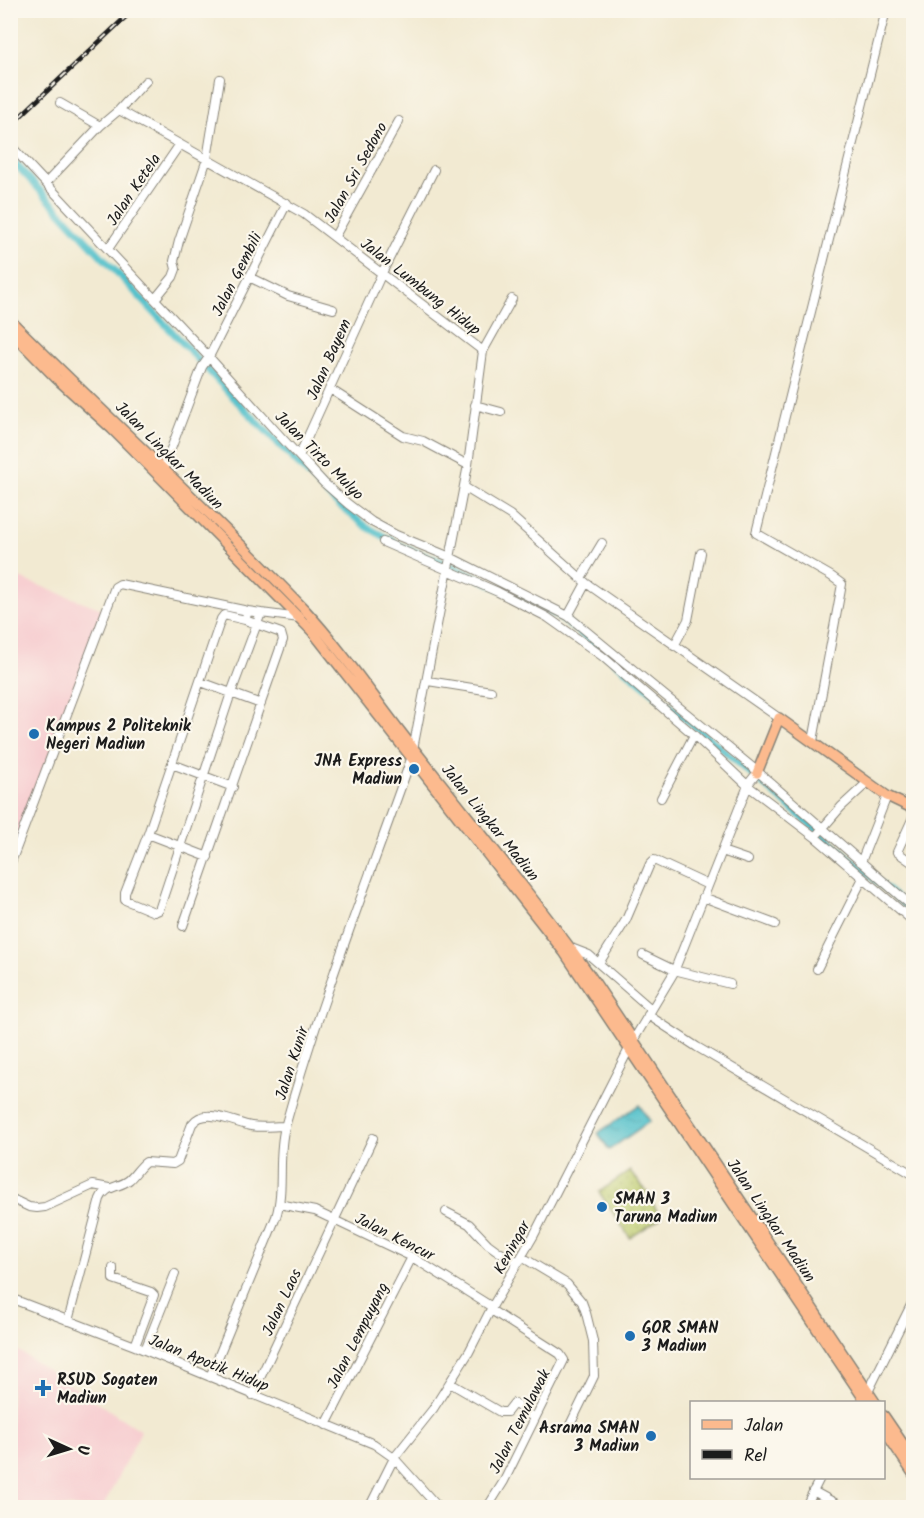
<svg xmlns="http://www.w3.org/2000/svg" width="924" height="1518" viewBox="0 0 924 1518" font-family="Kalam,sans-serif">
<defs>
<pattern id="park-dots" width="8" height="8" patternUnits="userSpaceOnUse" patternTransform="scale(1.5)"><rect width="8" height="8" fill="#becc6e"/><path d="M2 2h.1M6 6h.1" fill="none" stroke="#a3af5f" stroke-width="1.8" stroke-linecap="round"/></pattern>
<pattern id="water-ripples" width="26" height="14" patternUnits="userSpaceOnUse" patternTransform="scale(1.5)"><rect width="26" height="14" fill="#54c1cb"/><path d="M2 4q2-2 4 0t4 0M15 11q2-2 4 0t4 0" fill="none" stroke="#49a5ae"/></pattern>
</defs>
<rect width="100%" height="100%" fill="#fbf7ec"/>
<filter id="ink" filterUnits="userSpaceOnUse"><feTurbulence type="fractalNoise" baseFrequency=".0167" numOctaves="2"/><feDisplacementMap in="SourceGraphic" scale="12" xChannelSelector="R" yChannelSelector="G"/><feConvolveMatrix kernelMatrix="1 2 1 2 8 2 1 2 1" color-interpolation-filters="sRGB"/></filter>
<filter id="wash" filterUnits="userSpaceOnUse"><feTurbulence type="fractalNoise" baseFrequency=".008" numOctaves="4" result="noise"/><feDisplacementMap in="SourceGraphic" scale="24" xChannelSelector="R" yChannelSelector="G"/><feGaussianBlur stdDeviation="1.35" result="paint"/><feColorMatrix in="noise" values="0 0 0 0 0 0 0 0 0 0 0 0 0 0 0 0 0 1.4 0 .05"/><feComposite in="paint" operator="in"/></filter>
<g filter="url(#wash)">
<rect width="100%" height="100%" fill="#f2ead2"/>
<path fill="#f7cfd1" d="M11 575 105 610 11 858Z
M11 1346 141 1431 103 1507H11Z"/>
<path fill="url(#park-dots)" stroke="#6d7445" stroke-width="1.5" d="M630 1171 647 1192 659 1215 662 1217 630 1238 599 1192Z"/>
<path fill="url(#water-ripples)" stroke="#386e74" stroke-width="1.5" d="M639 1105 650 1121 609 1150 598 1133Z"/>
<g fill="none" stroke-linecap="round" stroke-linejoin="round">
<path stroke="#54c1cb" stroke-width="7" d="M10 158 236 400 335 502 367 527 403 547 458 568 555 615 579 632 704 734
M701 731 914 913"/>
</g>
</g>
<g filter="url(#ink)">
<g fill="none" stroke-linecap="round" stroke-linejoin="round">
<g stroke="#878377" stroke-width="10">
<path id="minor" d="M60 103 100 126
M119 110 304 214 483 351 468 465 413 749
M10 145 209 357 281 437 324 483 348 504 372 522 396 535 450 557 568 616 757 771 914 908
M46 183 100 126 119 110 146 81
M335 236 399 121
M108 249 180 144
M249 277 288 296 333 309
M155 299 173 277 176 269 174 261 179 241 207 159 220 79
M483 351 512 299
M330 389 403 436 423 441 468 465
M475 405 501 412
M299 456 382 273 434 170
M163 470 202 367 209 357 287 203
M464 487 510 515 586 583 779 718
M383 542 498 592 547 617 602 656 694 735 748 786 815 837 914 922
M581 578 602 543
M248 611 261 613 231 693 159 910 154 912 125 900V893L148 834 221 619 224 615 245 620Z
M261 613 300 618
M568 616 586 583
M674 646 688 620 701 553
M428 681 491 691
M201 682 261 704
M813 741 842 584 831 576 756 533 886 10
M172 764 233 787
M661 798 694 735
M914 815 897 852 914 864
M148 834 208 857
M815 837 841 807 868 782
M722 851 748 860
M861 862 887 796
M10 865 115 587 120 584 248 611
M703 897 775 924
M183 926 283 640 281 633 245 620
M568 949 571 948 589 955 651 1009
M643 955 674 970 730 984
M599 963 626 920 650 864 654 860 708 885
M817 969 863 878
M648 1015 697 1047 914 1175
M10 1198 29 1207 37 1208 45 1207 93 1185 109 1188
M279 1204 315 1211 412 1257 492 1307
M446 1212 469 1224 488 1244 499 1252 519 1262
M522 1257 567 1284 582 1302 586 1313 593 1341 594 1376 569 1427
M113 1268V1279L151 1292 154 1295 135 1346
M10 1298 135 1346 374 1444 394 1458 439 1508
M68 1321 100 1199C106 1185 119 1188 129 1180 135 1175 139 1167 146 1162L173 1164 178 1161 192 1124C205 1106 234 1123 251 1126 262 1128 274 1126 285 1126
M145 1350 175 1274
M210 1377 276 1217C285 1188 277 1156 285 1127 320 1002 368 881 411 759
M450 1383 500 1412H507L514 1403 534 1418
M868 1392 914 1299
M252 1395 373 1138
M326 1425 412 1257
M813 1491 844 1508
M369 1508 394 1458 433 1409 469 1352 492 1307 534 1235 634 1039 673 974 749 783 757 773
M487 1508 504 1481 564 1360 560 1354 491 1310
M805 1508 820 1478"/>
</g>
<g stroke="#878377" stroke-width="12">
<path id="major" d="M10 320C107 417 210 510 305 610 345 653 377 703 414 749 473 824 534 897 590 975L875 1402
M10 331 56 378 112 429 163 480 312 631 564 952 866 1402
M757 773 779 718 887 796 914 809
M884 1416 914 1460
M884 1430 914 1475"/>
</g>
<use href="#minor" stroke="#fff" stroke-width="8"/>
<use href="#major" stroke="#fcba8e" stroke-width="9"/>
<g stroke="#1c1c1c" stroke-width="4.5">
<path id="rail" d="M10 126 133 10"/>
</g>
<use href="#rail" stroke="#fbf7ec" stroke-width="2" stroke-dasharray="7" stroke-linecap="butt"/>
</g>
</g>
<g fill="#1f6fb2" stroke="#fbf7ec" stroke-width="2">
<circle cx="34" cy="734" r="6"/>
<circle cx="414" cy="769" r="6"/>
<circle cx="602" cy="1207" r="6"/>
<circle cx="630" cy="1336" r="6"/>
<path d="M40 1379h6v6h6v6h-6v6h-6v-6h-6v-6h6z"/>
<circle cx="651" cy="1436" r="6"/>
</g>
<g text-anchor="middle" stroke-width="4.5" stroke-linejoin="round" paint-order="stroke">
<g font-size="16" fill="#1c1c1c" stroke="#fbf7ec">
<text transform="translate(355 172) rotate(-61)" y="6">Jalan Sri Sedono</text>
<text transform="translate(133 189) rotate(-56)" y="6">Jalan Ketela</text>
<text transform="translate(236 274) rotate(-63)" y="6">Jalan Gembili</text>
<text transform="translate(421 286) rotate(38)" y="6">Jalan Lumbung Hidup</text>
<text transform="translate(328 359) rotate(-66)" y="6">Jalan Bayem</text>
<text transform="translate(170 455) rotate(45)" y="6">Jalan Lingkar Madiun</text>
<text transform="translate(320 455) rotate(45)" y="6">Jalan Tirto Mulyo</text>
<text transform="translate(491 822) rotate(51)" y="6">Jalan Lingkar Madiun</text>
<text transform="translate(291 1063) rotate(-72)" y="6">Jalan Kunir</text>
<text transform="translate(772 1220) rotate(56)" y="6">Jalan Lingkar Madiun</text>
<text transform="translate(395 1236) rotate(27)" y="6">Jalan Kencur</text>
<text transform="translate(511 1247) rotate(-61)" y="6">Keningar</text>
<text transform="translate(281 1302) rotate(-65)" y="6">Jalan Laos</text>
<text transform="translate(357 1335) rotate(-63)" y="6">Jalan Lempuyang</text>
<text transform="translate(209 1362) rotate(22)" y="6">Jalan Apotik Hidup</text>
<text transform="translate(519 1421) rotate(-63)" y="6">Jalan Temulawak</text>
</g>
<g font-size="16" font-weight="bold" fill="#1c1c1c" stroke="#fbf7ec" text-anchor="start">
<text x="46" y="731">Kampus 2 Politeknik<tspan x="46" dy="18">Negeri Madiun</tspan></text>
<text x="402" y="766" text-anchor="end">JNA Express<tspan x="402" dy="18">Madiun</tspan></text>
<text x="614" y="1204">SMAN 3<tspan x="614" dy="18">Taruna Madiun</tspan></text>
<text x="642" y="1333">GOR SMAN<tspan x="642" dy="18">3 Madiun</tspan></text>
<text x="57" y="1385">RSUD Sogaten<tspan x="57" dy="18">Madiun</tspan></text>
<text x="639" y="1433" text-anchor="end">Asrama SMAN<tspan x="639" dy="18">3 Madiun</tspan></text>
</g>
</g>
<rect width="924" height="1518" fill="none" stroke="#fbf7ec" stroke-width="36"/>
<rect x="690" y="1401" width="195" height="78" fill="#fbf7ec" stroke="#a29f99" stroke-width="1.5"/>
<rect x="702" y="1420" width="30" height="9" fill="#fcba8e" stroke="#a29f99" stroke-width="1.5"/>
<text x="744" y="1431" font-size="18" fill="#1c1c1c">Jalan</text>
<rect x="702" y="1450" width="30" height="9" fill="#1c1c1c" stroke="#a29f99" stroke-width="1.5"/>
<text x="744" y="1461" font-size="18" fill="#1c1c1c">Rel</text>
<g transform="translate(69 1449) rotate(94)" stroke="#fbf7ec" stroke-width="4.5" paint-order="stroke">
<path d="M0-4.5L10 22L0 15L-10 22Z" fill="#1c1c1c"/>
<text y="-9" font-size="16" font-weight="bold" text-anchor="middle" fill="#1c1c1c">U</text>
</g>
</svg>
